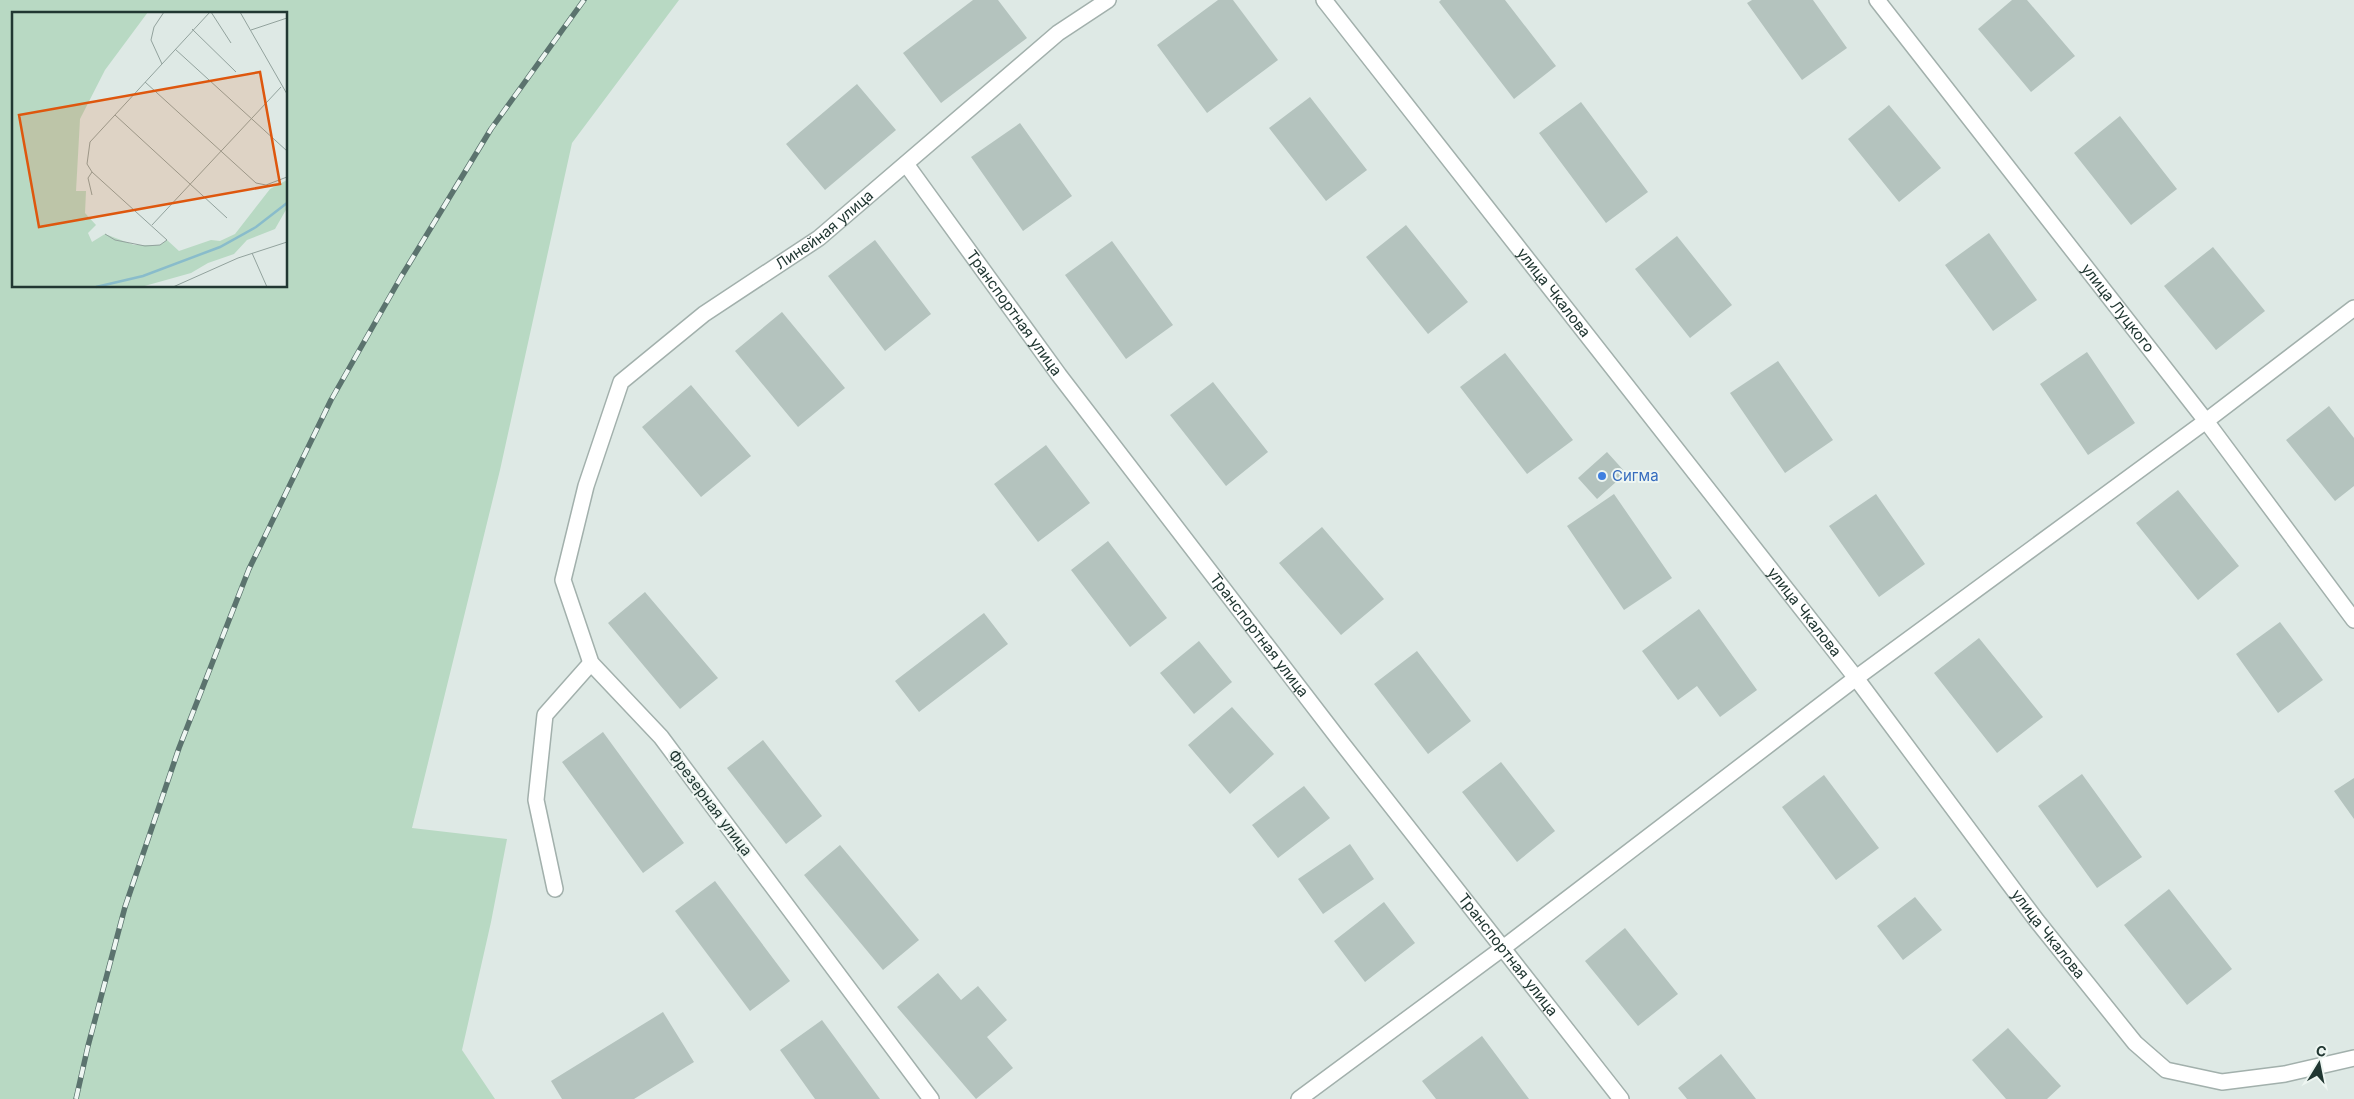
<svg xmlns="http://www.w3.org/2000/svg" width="2354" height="1099" viewBox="0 0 2354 1099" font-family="Inter,sans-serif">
<rect width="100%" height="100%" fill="#dee9e5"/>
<path fill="#b8d9c3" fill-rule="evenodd" d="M0 0H679L572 143 500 470 412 828 507 839 491 922 462 1050 495 1099H0ZM14 14H286V286H14Z"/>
<path fill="#b4c3be" d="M973 0H998L1027 38 941 103 903 53Z
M1218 0H1233L1278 60 1207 113 1157 45Z
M1441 0H1505L1556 66 1514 99 1439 2Z
M1752 0H1813L1847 48 1802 80 1747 3Z
M2012 0H2027L2075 56 2031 92 1978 29Z
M857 84 896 130 825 190 786 144Z
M1310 97 1367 170 1326 201 1269 128Z
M1581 102 1648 192 1606 223 1539 133Z
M1889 105 1941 168 1899 202 1848 139Z
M2120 116 2177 189 2131 225 2074 153Z
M1020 123 1072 196 1023 231 971 157Z
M1406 225 1468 302 1428 334 1366 257Z
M1989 233 2037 300 1993 331 1945 265Z
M1677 236 1732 305 1690 338 1635 269Z
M875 240 931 314 885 351 828 276Z
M1112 241 1173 325 1126 359 1065 275Z
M2213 247 2265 311 2216 350 2164 286Z
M782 312 845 388 798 427 735 351Z
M2087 352 2135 423 2088 455 2040 384Z
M1505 353 1573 440 1527 474 1460 387Z
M1778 361 1833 440 1785 473 1730 393Z
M1213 382 1268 452 1226 486 1170 415Z
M691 385 751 456 701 497 642 427Z
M2329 406 2354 438V486L2335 501 2286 440Z
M1046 445 1090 503 1038 542 994 484Z
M1607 452 1626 473 1597 499 1578 478Z
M2178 490 2239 566 2198 600 2136 523Z
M1614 494 1672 578 1624 610 1567 526Z
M1876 494 1925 564 1879 597 1829 526Z
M1322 527 1384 599 1341 635 1279 563Z
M1108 541 1167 618 1130 647 1071 570Z
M645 592 718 678 680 709 608 623Z
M1699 609 1757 690 1720 717 1697 686 1678 700 1642 651Z
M984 613 1008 644 919 712 895 681Z
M2280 622 2323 680 2278 713 2236 654Z
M1979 638 2043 717 1997 753 1934 673Z
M1199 641 1232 682 1194 714 1160 673Z
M1417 651 1471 721 1428 754 1374 684Z
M1232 707 1274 754 1230 794 1188 745Z
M603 732 684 843 643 873 562 762Z
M763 740 822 816 786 844 727 768Z
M1501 762 1555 831 1517 862 1462 792Z
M2082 774 2142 857 2097 888 2038 806Z
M1824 775 1879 848 1836 880 1782 807Z
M2354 778V819L2334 791Z
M1304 786 1330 818 1278 858 1252 825Z
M1350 844 1374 879 1323 914 1298 879Z
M840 845 919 940 883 970 804 875Z
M715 881 790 981 750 1011 675 911Z
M2169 889 2232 969 2187 1005 2124 925Z
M1915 897 1942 930 1903 960 1877 926Z
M1384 902 1415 943 1365 982 1334 941Z
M1625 928 1678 994 1638 1026 1585 961Z
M938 973 961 1000 978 986 1007 1020 987 1037 1013 1068 976 1099 897 1007Z
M663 1012 694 1062 634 1099H562L551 1081Z
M822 1020 880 1099H815L780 1050Z
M2008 1028 2061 1086 2047 1099H2006L1972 1060Z
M1482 1036 1529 1099H1436L1422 1081Z
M1721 1054 1756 1099H1687L1678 1088Z"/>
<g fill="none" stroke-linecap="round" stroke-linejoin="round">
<g stroke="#a2b0ac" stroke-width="18">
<path id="service" d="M555 889 536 800 545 715 591 663
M1299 1099 1503 948 1856 678 2206 421 2354 308"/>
</g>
<g stroke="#a2b0ac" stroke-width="18">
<g id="minor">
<path id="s1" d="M1324 0 1856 678 2037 921 2135 1043 2166 1070 2222 1082 2285 1074 2354 1058"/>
<path id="s2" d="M1877 0 2206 421 2354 620"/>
<path id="s3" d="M906 164 1059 375 1341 742 1621 1099"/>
<path id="s4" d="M931 1099 661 737 591 663 563 580 586 486 621 382 704 314 819 238 1058 33 1108 0"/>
</g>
</g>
<use href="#service" stroke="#fff" stroke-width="15"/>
<use href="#minor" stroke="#fff" stroke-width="15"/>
<g stroke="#5b736e" stroke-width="5.5">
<path id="rail" d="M76 1099 88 1046 125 907 179 748 249 569 331 400 401 277 491 129 584 0"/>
</g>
<use href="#rail" stroke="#eef6f2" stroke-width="4" stroke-dasharray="11" stroke-linecap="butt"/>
</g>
<circle fill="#3f7fe0" stroke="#eef6f2" stroke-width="2" cx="1602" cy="476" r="5"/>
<g text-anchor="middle" stroke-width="4" stroke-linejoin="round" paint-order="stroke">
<g font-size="15" fill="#213732" stroke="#eef6f2">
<text dy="5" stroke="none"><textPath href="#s4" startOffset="1102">Линейная улица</textPath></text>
<text dy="5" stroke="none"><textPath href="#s1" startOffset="372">улица Чкалова</textPath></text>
<text dy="5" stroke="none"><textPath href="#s2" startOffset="391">улица Луцкого</textPath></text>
<text dy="5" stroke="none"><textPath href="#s3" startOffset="184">Транспортная улица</textPath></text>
<text dy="5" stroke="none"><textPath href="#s1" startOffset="778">улица Чкалова</textPath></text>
<text dy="5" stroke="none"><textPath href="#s3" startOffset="589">Транспортная улица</textPath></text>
<text transform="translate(710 803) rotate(53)" y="5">Фрезерная улица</text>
<text dy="5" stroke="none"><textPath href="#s1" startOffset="1182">улица Чкалова</textPath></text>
<text dy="5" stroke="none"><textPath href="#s3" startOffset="994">Транспортная улица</textPath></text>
</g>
<g font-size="15" fill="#366cbe" stroke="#eef6f2" text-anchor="start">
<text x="1612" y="481">Сигма</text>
</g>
</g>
<g transform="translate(12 12)">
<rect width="275" height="275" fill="#dee9e5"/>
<path d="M0 0H136L93 58 68 107 64 179H74L73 201 84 213 76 221 80 230 93 222 122 233H148L155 228 167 239 199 228 208 229 223 222 258 177 275 168V196L263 217 235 228 222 242 196 251 179 261 129 275H0Z" fill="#b8d9c3"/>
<path fill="none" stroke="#89bccb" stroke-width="2.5" d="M84 275 131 264 208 235 244 215 275 191"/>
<path fill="none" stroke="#92a29d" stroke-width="1" d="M199 0 219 31M228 0 275 82M180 17 224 60M239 18 275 6M163 37 275 139M150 52 139 28 142 15 152 0M133 70 244 171 254 173 275 165M103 103 215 206M80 160 76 166 80 183M140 213 269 75M93 222 103 228 133 234 148 233 155 228 80 160 75 152 78 130 198 0M240 241 255 275M161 275 226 246 275 230"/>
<path fill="#de570e" fill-opacity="0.15" stroke="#de570e" stroke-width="2.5" d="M248 60 268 172 27 215 7 103Z"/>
<rect width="275" height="275" fill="none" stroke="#213732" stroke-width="2.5"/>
</g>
<g transform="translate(2319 1064) rotate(10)" stroke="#eef6f2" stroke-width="4" paint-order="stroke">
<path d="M0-4L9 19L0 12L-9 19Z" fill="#213732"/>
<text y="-8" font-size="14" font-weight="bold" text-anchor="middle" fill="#213732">С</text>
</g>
</svg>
